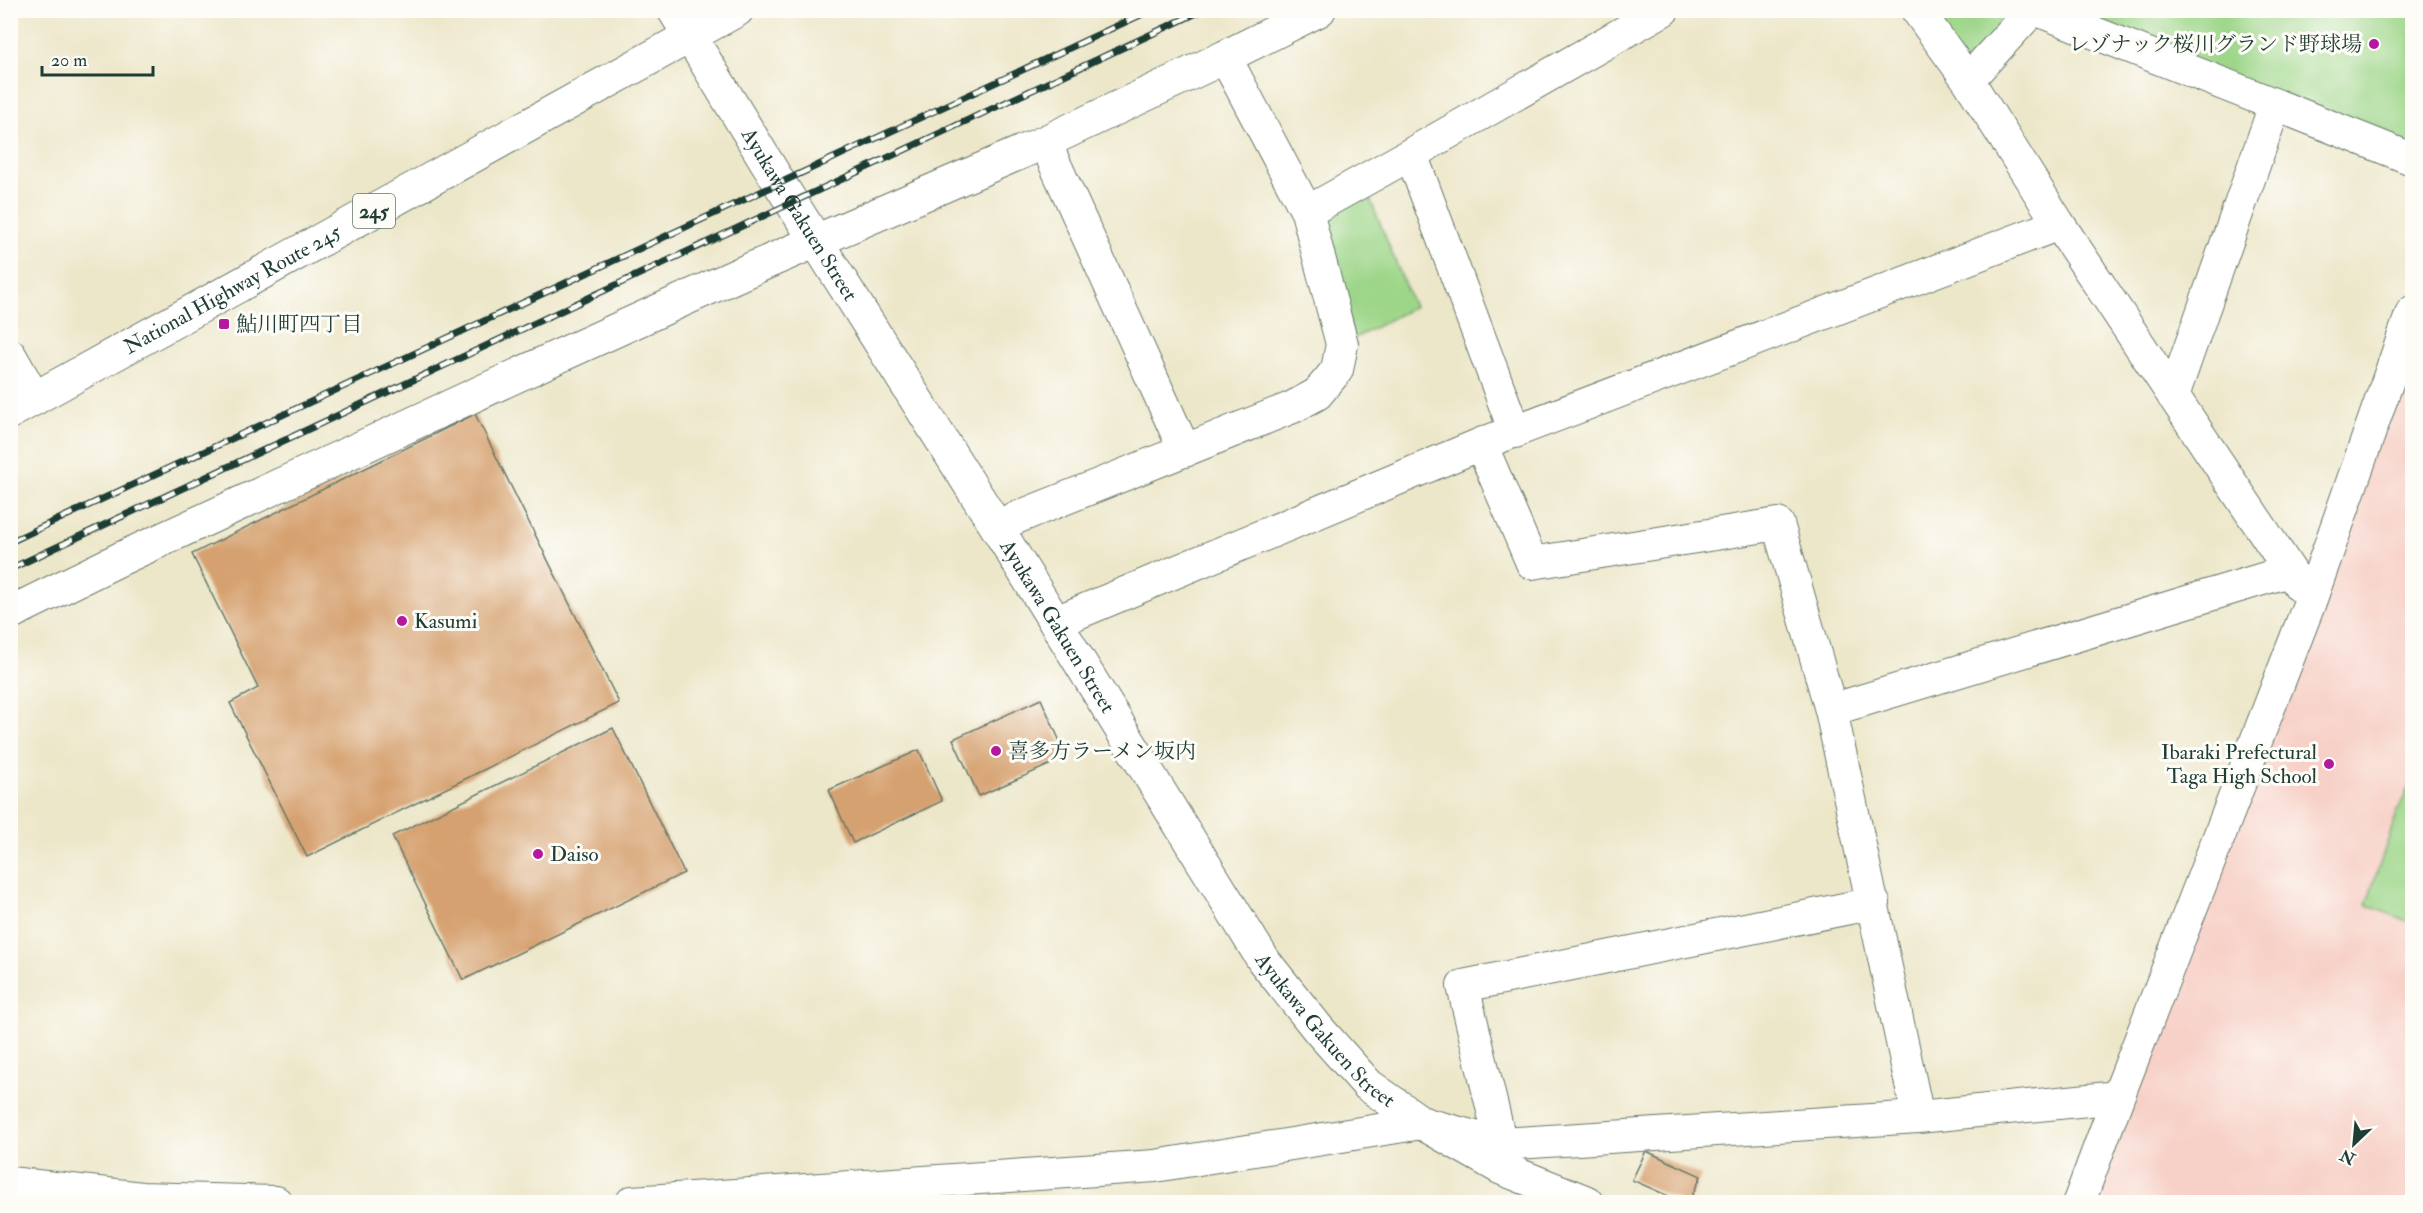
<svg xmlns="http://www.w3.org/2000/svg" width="2423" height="1213" viewBox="0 0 2423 1213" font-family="'IM FELL Double Pica','Noto Serif JP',serif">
<rect width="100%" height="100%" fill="#fdfcf7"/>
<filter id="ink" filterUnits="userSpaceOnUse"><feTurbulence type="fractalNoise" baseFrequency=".0167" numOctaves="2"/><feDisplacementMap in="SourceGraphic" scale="12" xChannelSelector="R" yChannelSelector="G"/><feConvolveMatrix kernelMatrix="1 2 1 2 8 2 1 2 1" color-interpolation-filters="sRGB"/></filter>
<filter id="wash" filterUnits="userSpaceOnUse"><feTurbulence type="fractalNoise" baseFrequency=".008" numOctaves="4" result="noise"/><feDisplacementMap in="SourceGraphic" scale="24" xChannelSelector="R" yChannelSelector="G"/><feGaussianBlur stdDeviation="1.35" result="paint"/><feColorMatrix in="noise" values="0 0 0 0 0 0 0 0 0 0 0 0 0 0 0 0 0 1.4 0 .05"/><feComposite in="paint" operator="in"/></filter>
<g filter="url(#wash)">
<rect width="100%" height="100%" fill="#ede7ca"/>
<path fill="#f7d1c8" d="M2412 325V1202H2081Z"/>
<path fill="#9dd689" stroke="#5e8a5e" stroke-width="1.5" d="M1917 11H2032L1968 80Z
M2037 11H2412V159Z
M1368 194 1414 307 1353 339 1327 213Z
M2412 780V923L2366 905 2398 810Z"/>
<g id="blocks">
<path fill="#d6a16f" d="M475 414 619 703 307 857 230 703 258 688 192 554Z
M1041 699 1067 757 979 796 953 739Z
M613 728 684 873 463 980 392 836Z
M919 750 942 801 853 843 829 790Z
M1646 1151 1701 1176 1689 1202H1682L1632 1180Z"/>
</g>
</g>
<g filter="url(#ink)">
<use href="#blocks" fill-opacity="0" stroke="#677868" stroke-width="1.5"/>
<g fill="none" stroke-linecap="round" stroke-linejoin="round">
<g stroke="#677868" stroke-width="34">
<path id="street" d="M1917 10 1968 80 2059 224 2300 586
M2037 10 2412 159
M1968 80 2032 10
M1045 142 1185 451
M1411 154 1663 10
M1307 212 1411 154 1515 432
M10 355 35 399
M2173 396 2275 105
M1481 444 1532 563 1778 524 1831 710
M996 526 1293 407 1317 394 1337 370 1342 344 1307 212 1225 57
M1056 622 1481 444 2059 224
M1918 1117 1831 710 2289 571
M1501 1144 1463 986 1874 903
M10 1183 142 1198 276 1202
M632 1202 1155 1166 1422 1123 1501 1144 1918 1117 2118 1097
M2079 1202 2118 1097 2310 602 2412 312"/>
</g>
<g stroke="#677868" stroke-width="35">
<g id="secondary">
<path id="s1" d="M674 10 780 184 996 526 1264 961 1319 1030 1368 1085 1422 1123 1501 1168 1586 1202"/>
<path d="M10 613 120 559 559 356 742 273 1045 142 1225 57 1319 10"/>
</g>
</g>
<g stroke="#677868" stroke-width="35">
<g id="highway">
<path id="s2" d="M10 412 737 10"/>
</g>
</g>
<use href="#street" stroke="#fff" stroke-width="32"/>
<use href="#secondary" stroke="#fff" stroke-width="33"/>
<use href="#highway" stroke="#fff" stroke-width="33"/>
<g stroke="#1f3d34" stroke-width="7">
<path id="rail" d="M10 542 1151 10
M10 569 1203 10"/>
</g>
<use href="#rail" stroke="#fdfcf7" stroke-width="4.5" stroke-dasharray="14" stroke-linecap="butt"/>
</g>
</g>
<g fill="#b5179e" stroke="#fdfcf7" stroke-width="2">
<circle cx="2374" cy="44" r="6"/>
<rect x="218" y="318" width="12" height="12" rx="3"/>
<circle cx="402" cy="621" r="6"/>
<circle cx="996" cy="751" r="6"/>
<circle cx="2329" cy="764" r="6"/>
<circle cx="538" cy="854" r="6"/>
</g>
<g text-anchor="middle" stroke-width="6" stroke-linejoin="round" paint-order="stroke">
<rect fill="#fdfcf7" stroke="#62766e" stroke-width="1.5" x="353" y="194" width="42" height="34" rx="4.5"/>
<g font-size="20" font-weight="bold" fill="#1f3d34">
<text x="374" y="218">245</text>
</g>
<g font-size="21" fill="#1f3d34" stroke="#fdfcf7" text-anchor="start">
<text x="2362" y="51" text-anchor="end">レゾナック桜川グランド野球場</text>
<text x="236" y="331">鮎川町四丁目</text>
<text x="414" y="628">Kasumi</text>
<text x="1008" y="758">喜多方ラーメン坂内</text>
<text x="2317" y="759" text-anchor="end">Ibaraki Prefectural<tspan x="2317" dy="24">Taga High School</tspan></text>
<text x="550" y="861">Daiso</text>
</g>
<g font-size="21" fill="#1f3d34" stroke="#fdfcf7">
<text dy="7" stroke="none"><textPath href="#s1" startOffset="240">Ayukawa Gakuen Street</textPath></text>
<text dy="7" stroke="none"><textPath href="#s2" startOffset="254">National Highway Route 245</textPath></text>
<text dy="7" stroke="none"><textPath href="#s1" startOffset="726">Ayukawa Gakuen Street</textPath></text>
<text dy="7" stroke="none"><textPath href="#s1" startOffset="1212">Ayukawa Gakuen Street</textPath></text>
</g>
</g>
<rect width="2423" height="1213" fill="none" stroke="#fdfcf7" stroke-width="36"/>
<g transform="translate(2354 1144) rotate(206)" stroke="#fdfcf7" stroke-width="4.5" paint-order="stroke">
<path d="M0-4.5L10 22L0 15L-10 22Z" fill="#1f3d34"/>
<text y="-9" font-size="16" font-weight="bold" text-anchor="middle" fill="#1f3d34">N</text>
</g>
<path d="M42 66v9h111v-9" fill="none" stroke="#1f3d34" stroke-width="3"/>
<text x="51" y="66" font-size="18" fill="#1f3d34" stroke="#fdfcf7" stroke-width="4.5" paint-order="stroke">20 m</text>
</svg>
